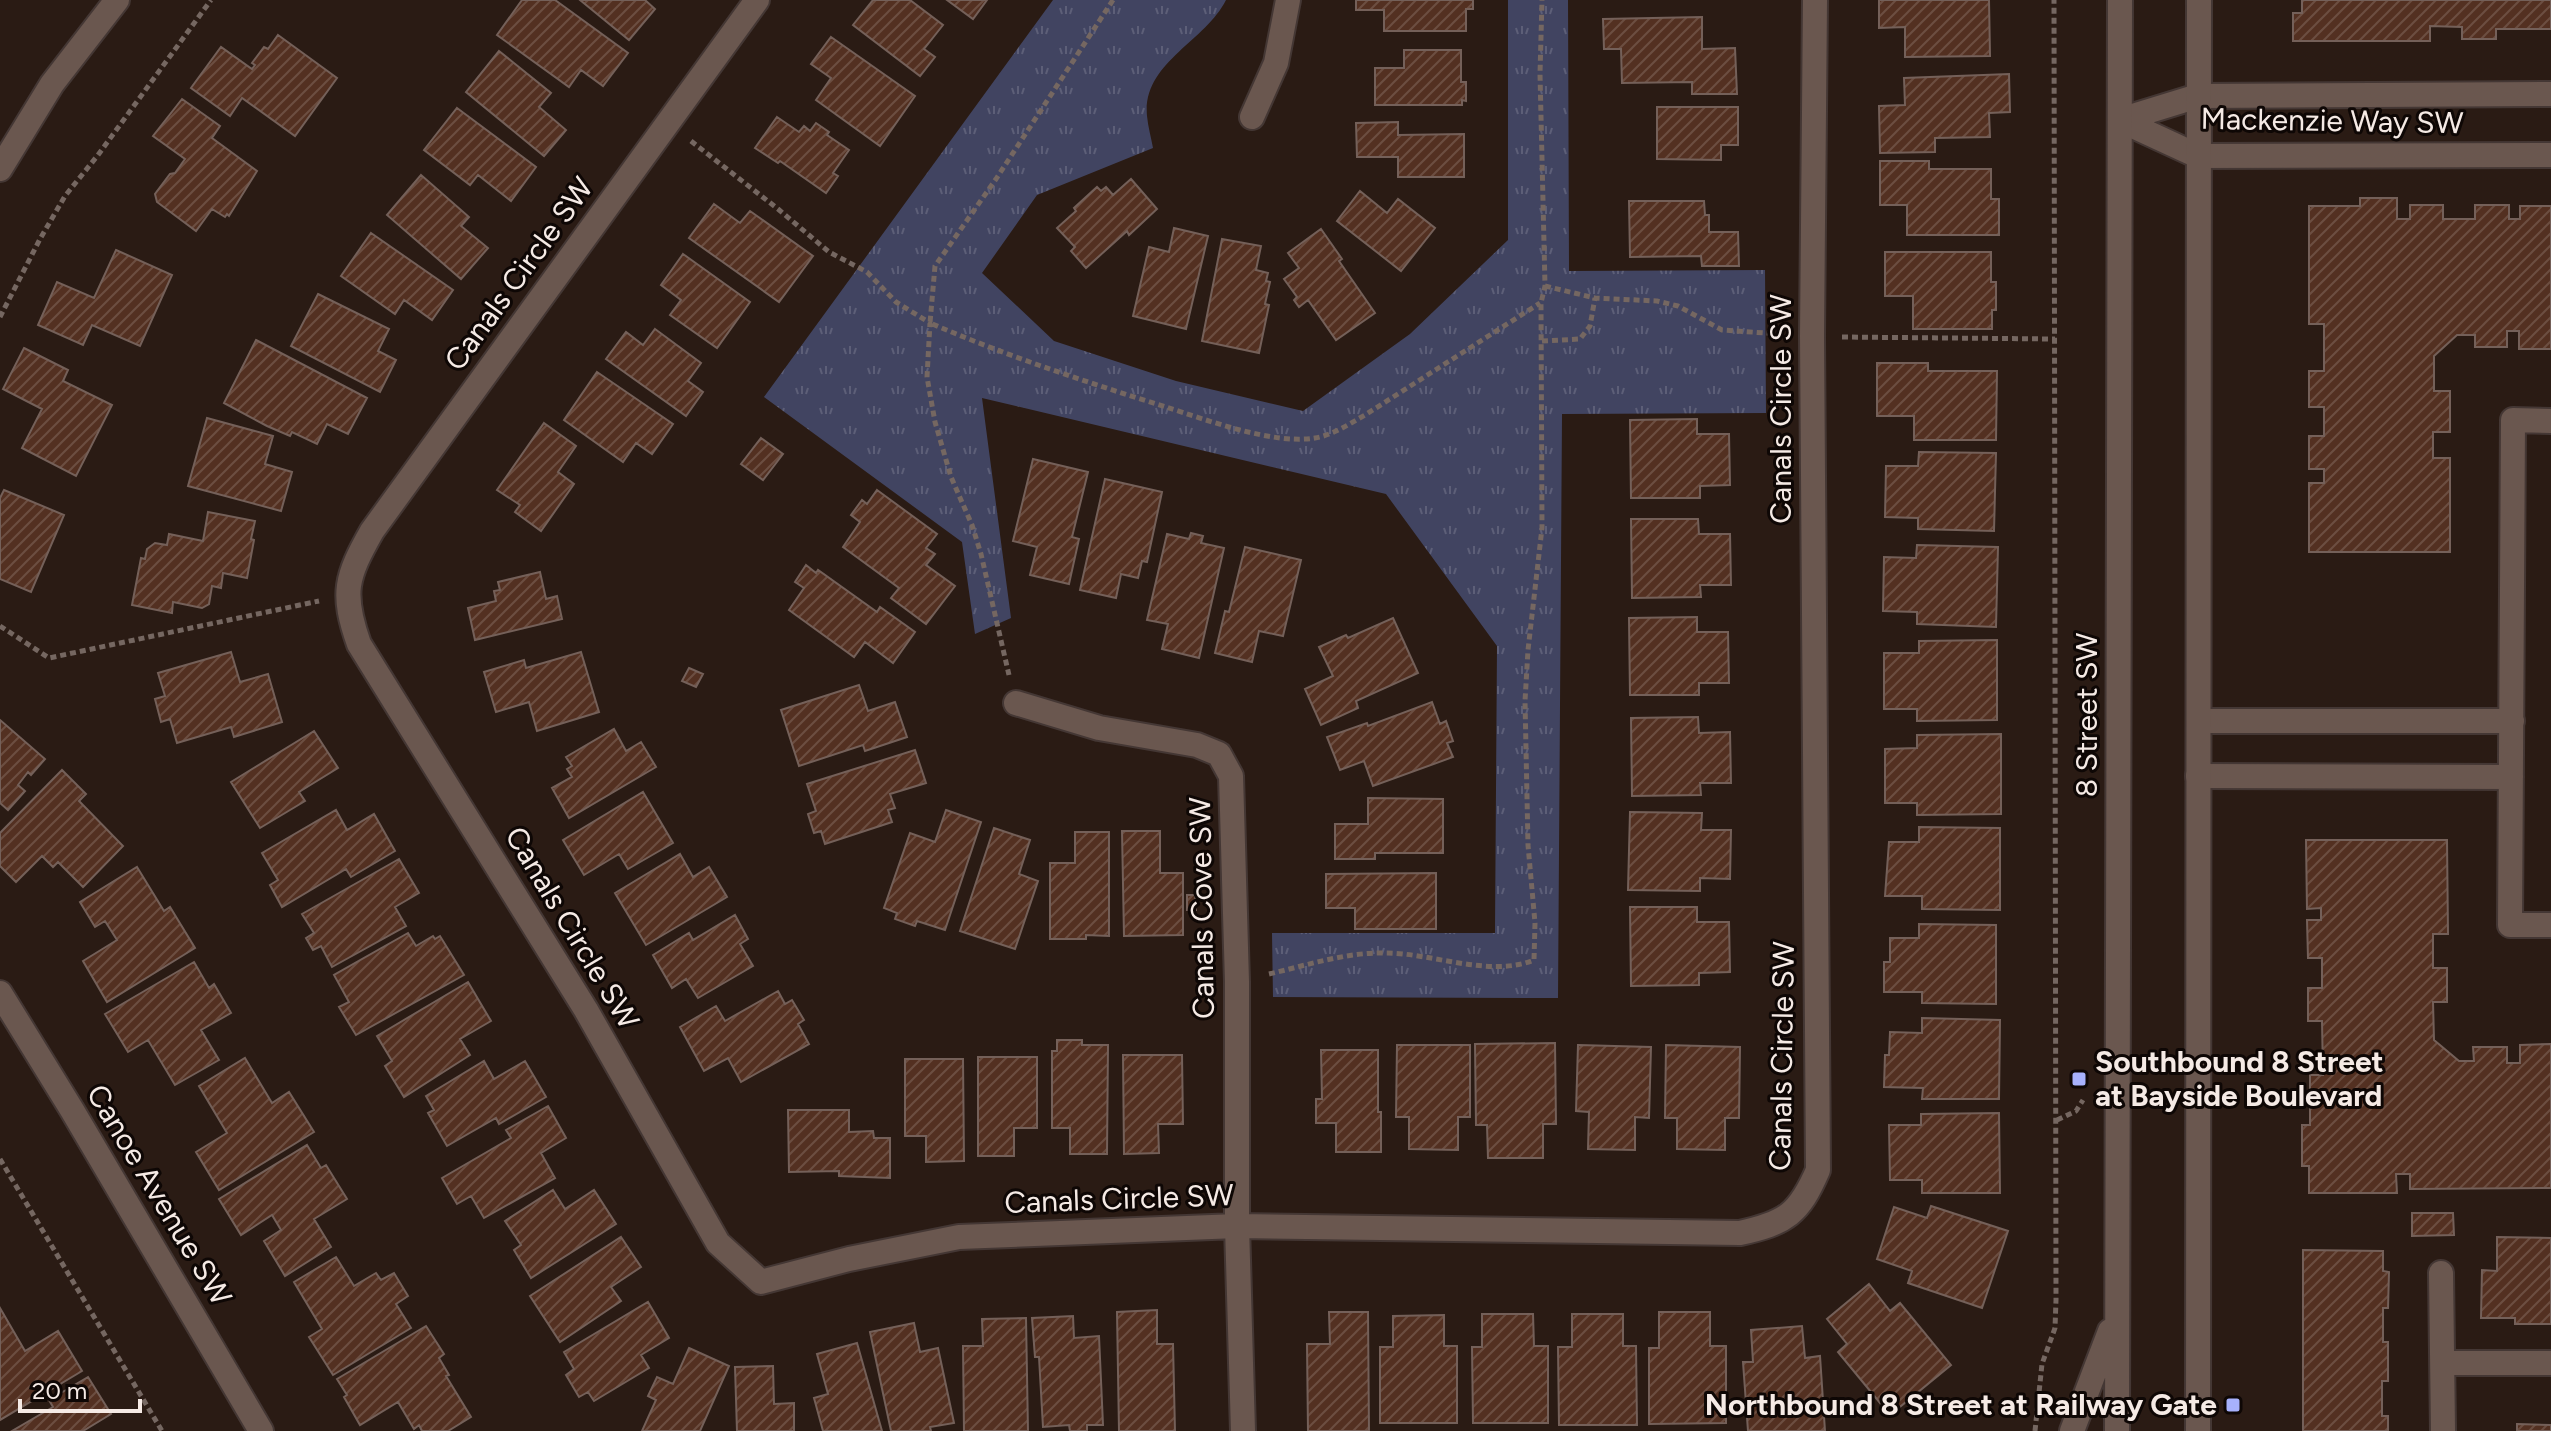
<svg xmlns="http://www.w3.org/2000/svg" width="2551" height="1431" viewBox="0 0 2551 1431" font-family="Figtree,sans-serif">
<defs>
<pattern id="grass-tufts" width="24" height="20" patternUnits="userSpaceOnUse" patternTransform="scale(2)"><rect width="24" height="20" fill="#414461"/><path d="M3 7l-1-3M5 7V3M7 7l1-3M15 17l-1-3M17 17v-4M19 17l1-3" fill="none" stroke="#5d5f78"/></pattern>
<pattern id="building-hatch" width="6" height="6" patternUnits="userSpaceOnUse" patternTransform="scale(2)"><rect width="6" height="6" fill="#533021"/><path d="M-1 1l2-2M0 6l6-6M5 7l2-2" fill="none" stroke="#6c4e41"/></pattern>
</defs>
<rect width="100%" height="100%" fill="#2a1b14"/>
<path fill="url(#grass-tufts)" d="M1053 0H1226C1205 42 1142 63 1147 116 1148 127 1151 137 1153 148L1037 195 982 273 1054 341 1176 381 1303 411 1410 334 1508 240V0H1568L1569 271 1765 270 1766 413 1562 414 1558 998 1273 997 1272 933H1495L1497 646 1386 494 982 398 1011 618 975 634 962 542 764 397Z"/>
<path fill="url(#building-hatch)" stroke="#746059" stroke-width="2" d="M522 0H555L628 53 603 86 581 70 569 87 497 35Z
M580 0H645L655 9 629 40Z
M873 0H910L943 25 924 49 935 57 920 76 853 25Z
M947 0H987L973 19Z
M1356 0H1473V9H1466V31H1384V10H1356Z
M1879 0H1989L1990 56 1905 57V27L1879 28Z
M2302 0H2551V29H2496V39H2462V27L2430 26V41H2293V13H2302Z
M1702 17V49L1735 48 1737 94H1692V82L1622 83 1621 49H1604L1603 19Z
M278 35 337 78 295 136 242 98 230 116 191 88 221 47 252 69 255 65 252 63 264 47 268 49Z
M831 37 915 96 880 146 816 100 831 78 811 64Z
M1404 50H1461V82H1466V101L1462 100V105H1375V68H1404Z
M499 51 551 93 539 107 566 130 544 156 466 92Z
M2009 74 2010 112 1989 113 1990 137 1935 138V152L1880 153 1879 106 1905 105 1904 78Z
M182 99 220 126 212 138 257 171 229 216 227 214 225 217 212 209 196 231 157 202 155 194 170 174 175 173 185 159 153 136Z
M1657 107H1738V145H1721V160L1657 159Z
M457 108 536 167 511 201 478 175 470 185 424 150Z
M777 117 799 132 804 126 810 131 816 123 829 132 827 135 849 150 833 173 838 176 826 193 780 161 778 163 755 148Z
M1398 122V135L1464 134V177H1398V157H1357L1356 123Z
M1880 161H1929V169H1991V199H1999V235H1907V205H1880Z
M421 175 469 217 461 226 488 248 461 279 387 215Z
M1131 179 1157 209 1129 235 1127 231 1086 268 1071 251 1075 247 1057 228 1076 211 1074 208 1097 187 1101 191 1106 187 1113 195Z
M1360 191 1387 213 1398 199 1435 228 1401 271 1337 221Z
M2360 198H2397V219H2410V205H2443V219H2475V205H2509V219H2520V206H2551V349H2519V331H2507V347H2475V335H2457L2434 356V391H2450V432H2433V458H2450V552H2309V483H2324V469H2309V436H2324V407H2309V371H2324V324H2309V206H2360Z
M1629 201H1704L1705 215H1709V232H1738L1739 266H1702L1701 256 1630 257Z
M714 204 740 223 750 211 813 256 779 302 689 238Z
M1174 228 1208 236 1186 329 1133 316 1149 247 1169 252Z
M1321 229 1342 259 1339 261 1375 313 1336 340 1308 300 1299 307 1294 300 1297 297 1284 279 1299 268 1288 253Z
M371 233 453 290 432 320 404 300 395 314 341 276Z
M1222 239 1261 246 1256 270 1268 273 1266 281 1270 282 1265 304 1269 305 1259 353 1202 341Z
M116 250 172 275 140 346 92 325 83 345 38 325 57 282 94 298Z
M1885 252H1991V282H1996V310H1992V329H1913V296H1885Z
M683 254 750 302 717 348 670 315 681 300 661 285Z
M318 294 389 329 378 351 396 360 380 392 291 346Z
M655 329 701 363 688 381 703 392 686 416 606 359 626 332 643 345Z
M256 340 367 398 348 434 327 424 317 444 292 432 290 436 267 426 224 403Z
M24 348 68 370 63 381 112 405 76 476 22 448 42 409 3 389Z
M1877 363H1928V371H1997L1996 440H1914V416H1877Z
M597 372 673 424 652 454 636 443 623 462 564 420Z
M207 418 273 436 265 464 292 472 281 511 188 486Z
M1697 419V434H1729L1730 485 1700 486V498H1631L1630 420Z
M544 423 576 446 558 472 574 484 541 531 515 512 520 505 497 490Z
M761 438 783 454 763 480 741 464Z
M1919 452 1996 453 1994 531 1918 529V518L1885 517 1886 466H1918Z
M1033 459 1088 472 1072 537 1079 539 1069 584 1030 575 1037 547 1013 541Z
M1105 479 1162 492 1147 562 1142 561 1138 578 1121 574 1116 598 1080 590Z
M4 490 64 515 31 592 0 579V498Z
M877 490 937 534 926 548 935 554 926 565 955 586 926 624 891 598 899 588 843 547 860 522 851 515 862 500 867 504Z
M208 512 255 521 251 539 254 540 247 578 223 573 221 588 212 586 209 604 202 608 173 602 172 613 132 605 141 558 145 559 147 549 155 543 167 545 169 534 203 541Z
M1631 519H1698L1699 534H1730L1731 585H1700L1701 597 1632 598Z
M1191 533 1203 536 1201 543 1224 548 1199 658 1162 649 1168 624 1147 620 1167 534 1189 539Z
M1917 545 1998 547 1996 627 1917 624V612L1883 611 1884 557 1916 558Z
M1245 547 1301 560 1283 636 1259 631 1252 662 1215 653 1225 611 1229 612Z
M806 565 816 573 818 570 877 612 880 607 915 632 893 663 865 642 854 657 789 610 804 588 795 582Z
M540 572 546 599 557 596 562 619 475 640 468 608 496 601 494 591 500 590 498 582Z
M1697 617V632H1728L1729 683H1699V695H1630L1629 618Z
M1393 618 1418 673 1356 701 1358 708 1321 725 1305 689 1333 676 1319 647 1346 635 1348 638Z
M1997 640V720L1917 721V709H1884V653H1919V641Z
M231 652 240 682 268 674 282 722 234 737 231 727 177 743 170 719 161 722 155 699 165 696 158 673Z
M581 652 599 712 537 731 529 702 496 712 484 672 524 660 526 668Z
M689 668 703 674 696 687 682 681Z
M859 685 868 711 895 702 907 737 865 751 863 745 799 766 781 710Z
M1432 702 1440 724 1446 721 1453 741 1447 743 1453 757 1373 786 1364 761 1340 770 1327 737 1367 723 1368 726Z
M1698 717 1699 733 1730 732 1731 783H1700L1701 795 1632 796 1631 718Z
M0 720 45 759 31 775 28 772 18 785 25 791 8 810 0 803Z
M614 729 626 751 641 742 656 767 569 818 552 788 572 777 567 769 572 766 566 757Z
M314 731 338 768 299 792 305 801 260 828 231 782Z
M2001 734V814L1917 815V803H1885V749L1917 748V735Z
M915 750 926 783 890 794 895 808 888 810 892 822 825 844 821 831 814 833 808 814 816 811 807 784Z
M62 770 86 794 79 801 123 846 83 887 58 862 53 867 42 856 16 882 0 866V833Z
M643 792 673 843 628 869 619 854 584 875 563 840Z
M1368 798 1443 799V853H1375V859H1335V824H1368Z
M336 810 347 830 374 814 395 851 351 877 346 869 282 907 270 885 278 880 262 853Z
M946 810 981 822 945 930 917 921 915 926 895 919 897 913 884 908 910 833 935 842Z
M1630 812 1702 813 1701 830H1731L1730 879 1700 878V891L1628 890Z
M1919 827 2000 828V910L1922 909V896H1885L1889 842H1919Z
M994 828 1030 840 1019 874 1038 881 1015 949 960 931Z
M1122 831H1160V873H1183V935L1124 936Z
M1075 832H1109V936L1086 935V939H1050V863H1075Z
M2306 840H2447L2448 934H2433V968H2447V1002H2433L2434 1040 2459 1061H2474L2473 1047H2507V1063H2520V1045L2551 1044V1188L2410 1189V1174H2396L2397 1193H2309V1166H2302V1125H2310V1075H2323L2322 1021H2308V988H2322V958H2308L2307 920H2321V908L2307 909Z
M680 854 693 877 709 867 727 897 646 945 615 893Z
M399 859 419 893 395 907 406 926 332 967 321 946 313 950 306 938 314 933 302 914Z
M137 867 164 911 170 907 195 948 107 1002 83 961 117 940 105 921 95 927 80 902Z
M1436 873V929H1355V908H1326V874Z
M1187 895H1195L1196 910H1187Z
M1630 907H1697V922H1729L1730 972 1699 973V985L1631 986Z
M735 915 748 939 740 944 753 966 698 998 686 979 672 988 653 955 689 933 693 940Z
M1919 924 1996 925V1004L1922 1003V992H1884V962H1890V938H1919Z
M408 933 416 946 433 936 435 939 440 936 464 975 356 1035 339 1007 349 1002 334 975Z
M194 962 209 988 214 984 231 1013 201 1030 219 1060 175 1085 148 1040 128 1052 105 1014Z
M468 982 491 1021 460 1039 470 1055 404 1097 385 1066 392 1061 377 1036Z
M778 991 785 1004 792 1000 804 1020 798 1024 809 1044 741 1082 728 1058 704 1071 680 1027 716 1006 725 1021Z
M1922 1018 2000 1020 1999 1099H1922L1923 1088 1884 1087 1885 1055H1889L1890 1032 1922 1033Z
M1057 1040H1082V1045H1108L1107 1154H1070V1128H1052V1051H1057Z
M1555 1043 1556 1124H1543V1158H1488L1487 1125H1476L1475 1044Z
M1397 1045H1470V1117H1458V1150L1409 1149V1117H1396Z
M1578 1045 1651 1047 1649 1118 1635 1117V1150L1588 1149 1589 1112 1576 1111Z
M1666 1045 1740 1047 1739 1118H1725V1150L1677 1149V1118H1665Z
M1321 1050H1378V1112H1381V1152H1336V1123H1316V1099H1322Z
M1123 1055H1182L1183 1124H1158L1159 1153 1124 1154Z
M978 1057H1037V1128H1014V1156H978Z
M245 1058 272 1103 289 1092 314 1132 219 1190 196 1152 227 1133 199 1086Z
M905 1059H963L964 1161 926 1162V1136H905Z
M484 1061 494 1079 525 1061 546 1097 499 1124 496 1118 447 1146 428 1113 434 1110 426 1096Z
M548 1106 566 1138 541 1153 555 1178 484 1218 471 1196 457 1204 442 1178 511 1138 506 1130Z
M788 1110H849V1132L873 1131 874 1138H890V1178L839 1176V1171L789 1172Z
M1999 1113 2000 1193H1922V1180H1890L1889 1125H1921V1114Z
M307 1145 321 1168 326 1165 347 1199 314 1219 331 1247 285 1276 264 1241 281 1230 272 1215 241 1235 219 1199Z
M553 1190 565 1209 594 1190 616 1224 531 1278 514 1250 521 1245 505 1221Z
M1931 1206 2008 1231 1982 1308 1908 1283 1912 1271 1877 1259 1894 1207 1927 1218Z
M2412 1213H2453L2454 1235 2412 1236Z
M621 1237 641 1267 611 1287 621 1301 560 1342 530 1296Z
M2497 1237 2551 1238V1324H2515V1318H2481L2482 1270 2497 1271Z
M2303 1250 2383 1251V1271L2389 1272 2388 1308H2383V1342H2388V1381H2382V1416H2388V1431H2303Z
M336 1257 354 1286 376 1273 381 1280 394 1273 408 1296 396 1304 411 1328 333 1375 309 1337 322 1329 294 1282Z
M1869 1284 1890 1311 1900 1303 1951 1365 1890 1415 1838 1352 1847 1344 1827 1319Z
M648 1302 669 1338 641 1355 649 1368 594 1401 588 1392 579 1397 566 1375 574 1369 564 1352Z
M0 1308 25 1351 58 1331 82 1371 0 1420Z
M1157 1310V1344H1173L1175 1431H1119L1117 1312Z
M1329 1312H1368L1369 1431H1308L1307 1344H1330Z
M1659 1312H1710V1346H1726V1423L1649 1424V1348H1659Z
M1482 1314H1533L1534 1346H1548V1423H1473L1472 1347H1482Z
M1572 1314H1623V1346H1636L1637 1425H1559L1558 1347H1572Z
M1444 1315V1346H1457V1423H1380V1347H1393V1316Z
M1073 1316 1074 1338 1099 1336 1103 1425H1087V1431H1070L1069 1425 1043 1427 1039 1357H1035L1032 1318Z
M1026 1318 1028 1431H964L963 1346H983L982 1319Z
M914 1323 920 1352 938 1348 954 1423 930 1427 931 1431H891L870 1332Z
M426 1326 444 1354 439 1358 449 1375 446 1376 471 1417 448 1431H422L419 1425 414 1429 398 1402 360 1425 344 1397 347 1395 337 1379Z
M1802 1326 1805 1358 1820 1356 1825 1431H1748L1743 1362H1753L1751 1330Z
M857 1343 882 1431H823L814 1398 828 1394 817 1354Z
M689 1348 729 1366 700 1431H642L656 1400 648 1396 657 1377 673 1384Z
M773 1366 774 1404 794 1403V1431H737L735 1367Z
M88 1377 111 1414 83 1431H12L53 1407 49 1400Z
M2517 1424 2551 1425V1431H2517Z"/>
<g fill="none" stroke-linecap="round" stroke-linejoin="round">
<g stroke="#443734" stroke-width="28">
<path id="minor" d="M757 0 372 531C346 577 341 593 359 644L586 1010 718 1243 761 1282 849 1259 959 1237 1237 1226 1740 1233C1786 1223 1799 1214 1818 1170L1812 336 1815 0
M1252 117 1276 63 1288 0
M2120 120 2198 156 2551 155
M2120 120 2198 96 2551 94
M0 169 52 84 117 0
M2551 421 2513 420 2510 925H2551
M1016 703 1099 728 1197 745 1219 754 1231 776 1237 982V1226L1243 1431
M2199 721H2512
M2198 776 2511 777
M0 993 72 1110 261 1431
M2441 1273 2443 1431
M2443 1363H2551"/>
</g>
<g stroke="#443734" stroke-width="28">
<path id="secondary" d="M2072 1431 2110 1331
M2117 1431 2120 0
M2198 1431 2199 0"/>
</g>
<path stroke="#756761" stroke-width="5" stroke-dasharray="6 4" stroke-linecap="butt" d="M1113 0 996 179 935 266 930 323C1007 356 1086 382 1166 407 1207 420 1273 445 1315 438 1333 435 1349 424 1365 415L1540 303
M691 141 778 209 829 252 867 272 896 302 930 323 927 377 935 422 951 477 972 525 981 554 1009 675
M1545 286 1595 298 1657 301 1678 306 1722 330 1780 334
M0 317 40 239 65 196 98 155 211 0
M1842 337 2055 339
M1542 341 1580 339 1590 326 1595 298
M0 626 49 658 319 601
M1269 974C1308 965 1346 952 1386 953 1432 953 1490 978 1534 960L1535 923 1528 845 1525 701 1528 650 1542 528 1541 303 1545 286 1540 74 1542 0
M2057 1120 2076 1111 2083 1100
M0 1159 162 1431
M2035 1431 2042 1364 2055 1328 2056 1300 2054 0"/>
<use href="#minor" stroke="#6a574f" stroke-width="24"/>
<use href="#secondary" stroke="#6a574f" stroke-width="24"/>
</g>
<g fill="#a7b1fc" stroke="#0e0705" stroke-width="3">
<rect x="2071" y="1071" width="16" height="16" rx="4"/>
<rect x="2225" y="1397" width="16" height="16" rx="4"/>
</g>
<g text-anchor="middle" stroke-width="6" stroke-linejoin="round" paint-order="stroke">
<g font-size="30" fill="#f5eae5" stroke="#0e0705">
<text transform="translate(2332 121) rotate(1)" y="10">Mackenzie Way SW</text>
<text transform="translate(519 274) rotate(-54)" y="10">Canals Circle SW</text>
<text transform="translate(1781 409) rotate(-90)" y="10">Canals Circle SW</text>
<text transform="translate(2087 715) rotate(-90)" y="10">8 Street SW</text>
<text transform="translate(1202 908) rotate(-91)" y="10">Canals Cove SW</text>
<text transform="translate(572 928) rotate(59)" y="10">Canals Circle SW</text>
<text transform="translate(1782 1056) rotate(-89)" y="10">Canals Circle SW</text>
<text transform="translate(159 1195) rotate(59)" y="10">Canoe Avenue SW</text>
<text transform="translate(1119 1199) rotate(-2)" y="10">Canals Circle SW</text>
</g>
<g font-size="30" font-weight="bold" fill="#f5eae5" stroke="#0e0705" text-anchor="start">
<text x="2095" y="1072">Southbound 8 Street<tspan x="2095" dy="34">at Bayside Boulevard</tspan></text>
<text x="2217" y="1415" text-anchor="end">Northbound 8 Street at Railway Gate</text>
</g>
</g>
<path d="M20 1399v12h120v-12" fill="none" stroke="#f5eae5" stroke-width="4"/>
<text x="32" y="1399" font-size="24" fill="#f5eae5" stroke="#0e0705" stroke-width="6" paint-order="stroke">20 m</text>
</svg>
